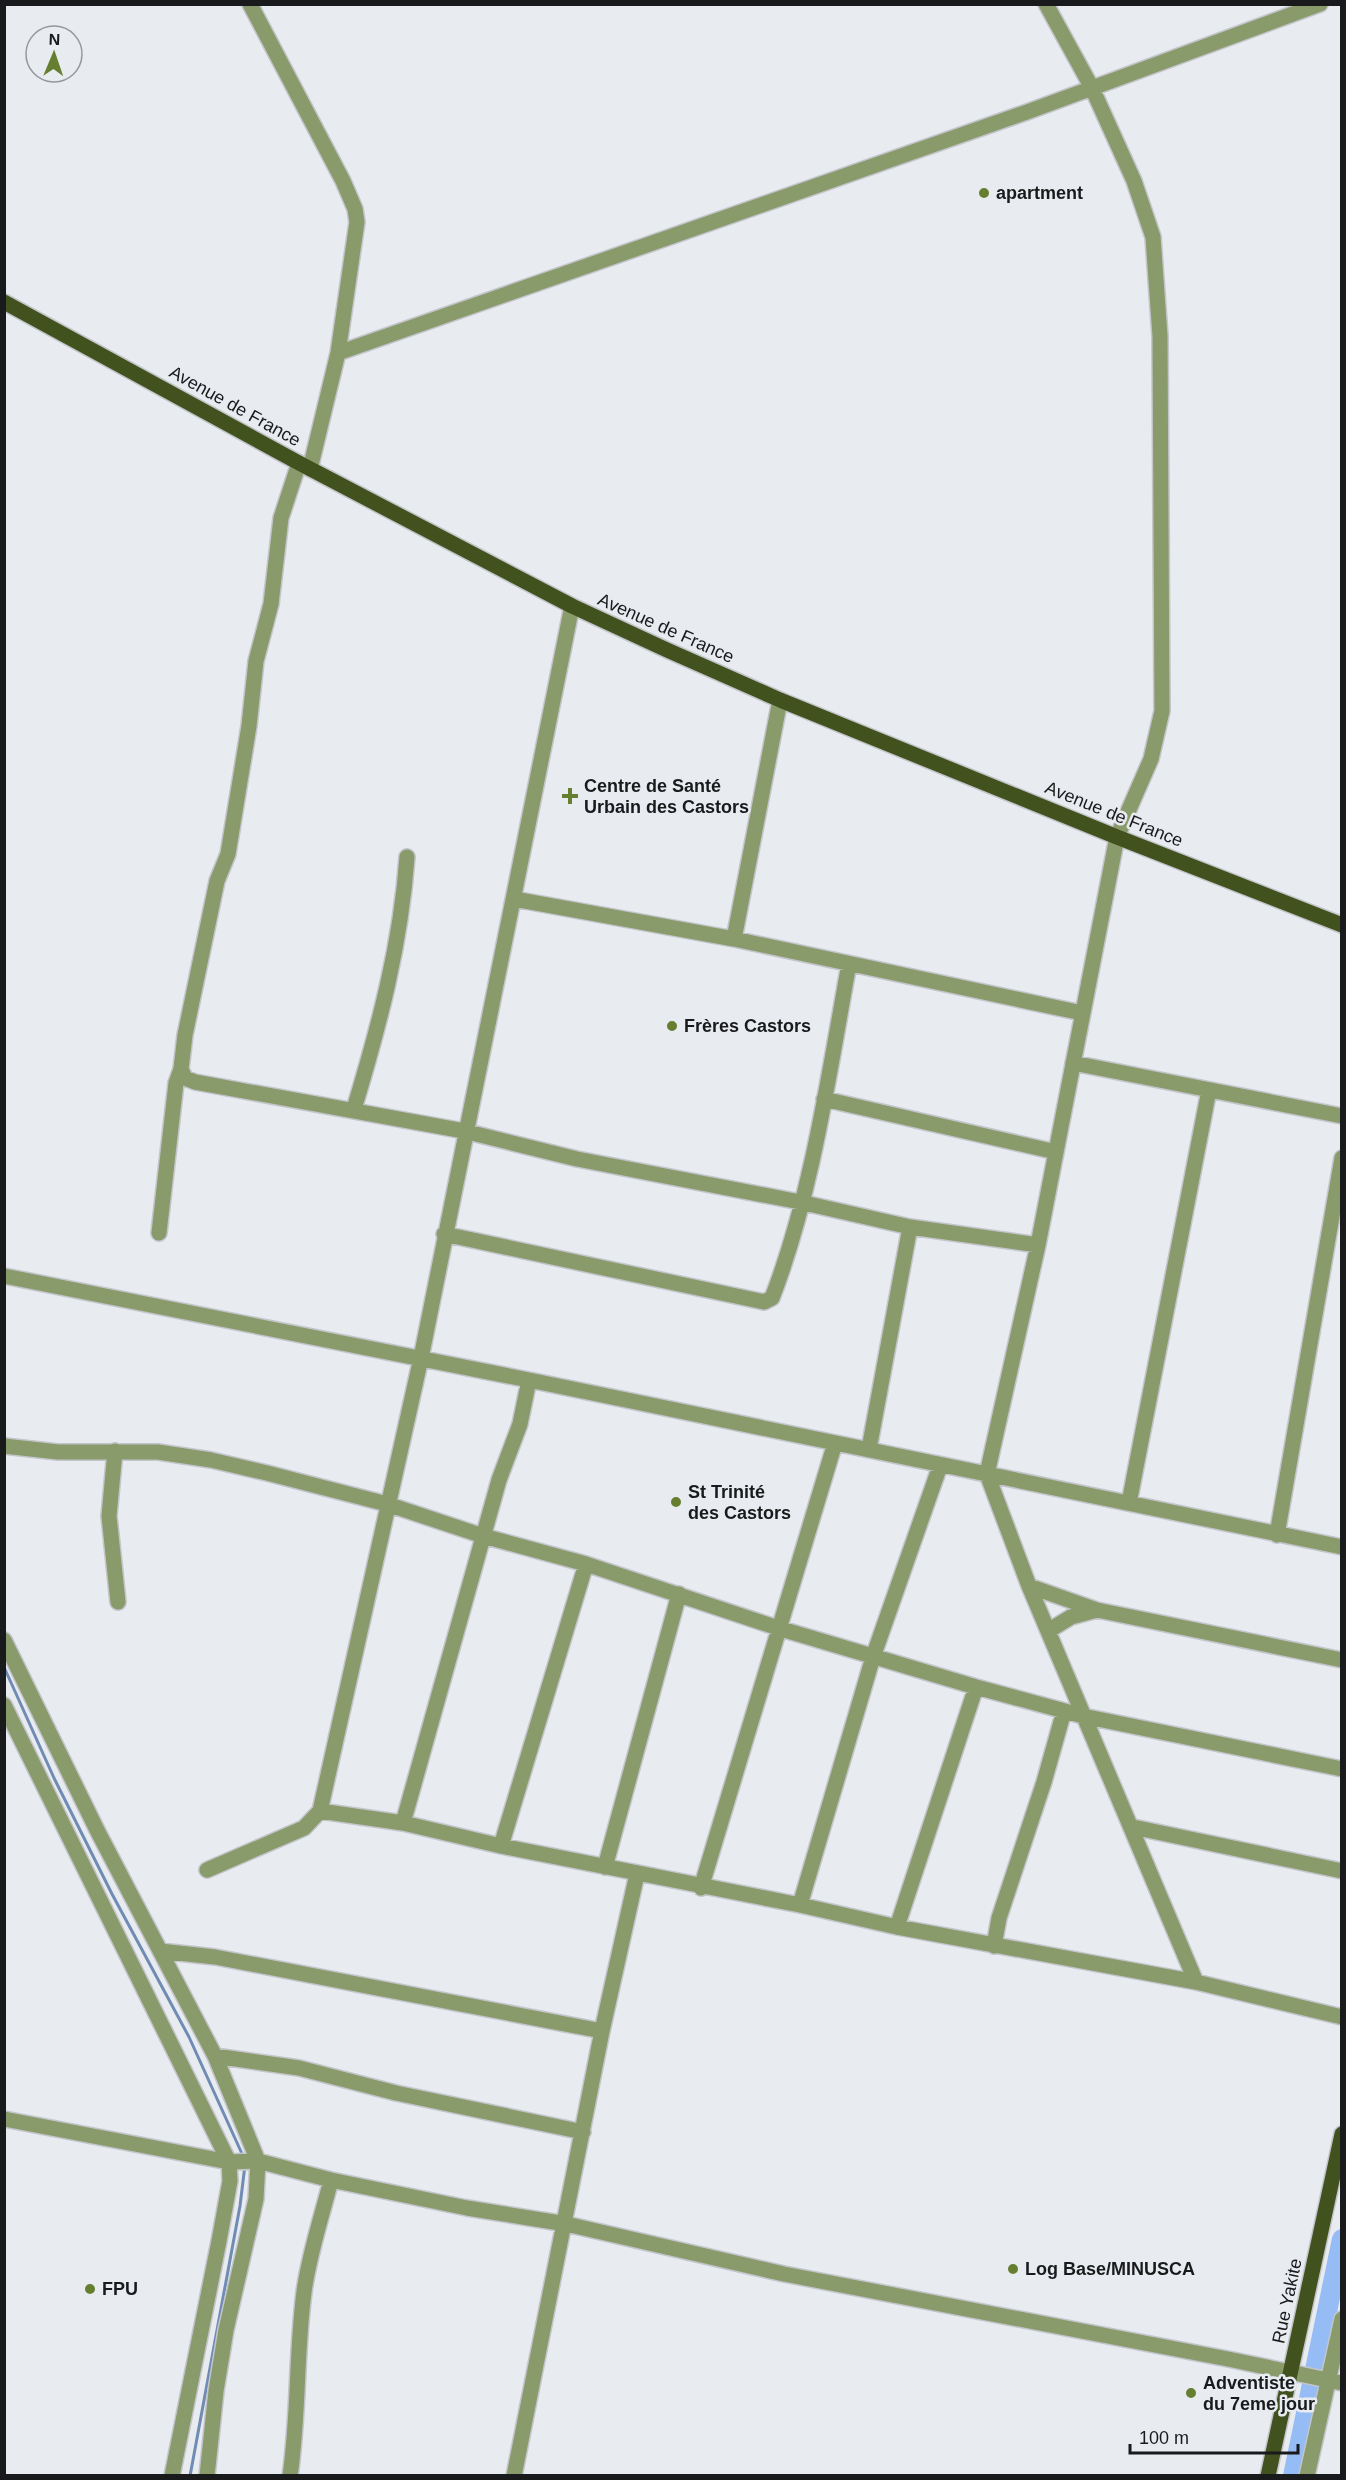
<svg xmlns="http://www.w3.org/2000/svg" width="1346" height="2480" viewBox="0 0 1346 2480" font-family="Helvetica,sans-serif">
<rect width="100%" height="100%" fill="#e8ebf0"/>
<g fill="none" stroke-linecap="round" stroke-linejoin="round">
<path stroke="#708bb4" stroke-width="3" d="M4 1667 54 1778 112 1894 189 2037 243 2156
M190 2476 240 2206 245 2165"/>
<path stroke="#96bcf6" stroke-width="20" d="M1293 2476 1342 2239"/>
<g stroke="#c3c5ca" stroke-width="18">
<path id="minor" d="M250 4 343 181 355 209 357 222 338 353 310 469
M1046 4 1092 88 1134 181 1153 237 1160 336 1162 711 1151 759 1117 837 1038 1245 987 1474 1029 1586 1196 1982
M338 353 1027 112 1320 4
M299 463 281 518 271 604 256 661 249 726 228 854 217 881 185 1035 181 1069 185 1078 195 1082 464 1131 577 1159 800 1202 910 1227 1038 1245
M514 899 734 939 1082 1013
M734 939 780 700
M1073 1063 1342 1116
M824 1099 1056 1152
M354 1109C379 1026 401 944 407 857
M159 1233 176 1083 181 1069
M444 1234 764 1302 772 1298C812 1195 829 1073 849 964
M4 1276 529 1380 1342 1547
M4 1446 58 1452H158L211 1460 267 1473 387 1504 483 1536 586 1564 778 1628 976 1687 1083 1716 1342 1769
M869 1449 910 1227
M115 1451 109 1516 118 1602
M1129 1503 1209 1090
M1277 1535 1342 1158
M1029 1586 1097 1610 1342 1660
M1048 1631 1071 1617 1097 1610
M4 1640 98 1832 215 2056 258 2161 256 2199 226 2330 216 2391 207 2476
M4 1705 229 2162 230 2181 219 2241 172 2476
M320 1811 403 1823 501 1846 800 1905 897 1927 1196 1982 1342 2017
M403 1823 499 1480 520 1424 529 1380
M1133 1827 1342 1871
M501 1846 586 1564
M605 1867 679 1594
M207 1870 304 1828 320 1811 421 1358 572 606
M701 1888 835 1443
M800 1905 873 1657 940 1466
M897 1927 976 1687
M994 1946 999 1918 1044 1782 1064 1711
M160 1951 215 1957 602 2031
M215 2056 299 2068 396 2093 583 2132
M4 2119 229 2162 258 2161 331 2180 467 2208 566 2224 784 2274 1228 2359 1342 2383
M290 2476C299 2414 296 2353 304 2292 309 2254 322 2216 331 2180
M514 2476 602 2031 637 1874
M1307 2476 1342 2319"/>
</g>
<g stroke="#c3c5ca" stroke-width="18">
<path id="major" d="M4 302 299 463 572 606 667 650 780 700 1117 837 1342 925
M1268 2476 1342 2134"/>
</g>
<use href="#minor" stroke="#899a6b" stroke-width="15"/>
<use href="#major" stroke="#42521e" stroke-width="15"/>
</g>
<g fill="#667e30" stroke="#e8ebf0" stroke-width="2">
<circle cx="984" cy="193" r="6"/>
<path d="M567 787h6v6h6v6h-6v6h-6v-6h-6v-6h6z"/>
<circle cx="672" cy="1026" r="6"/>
<circle cx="676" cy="1502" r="6"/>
<circle cx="1013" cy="2269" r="6"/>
<circle cx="90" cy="2289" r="6"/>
<circle cx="1191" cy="2393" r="6"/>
</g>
<g text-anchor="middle" stroke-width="5" stroke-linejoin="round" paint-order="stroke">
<g font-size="18" font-weight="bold" fill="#191a1b" stroke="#e8ebf0" text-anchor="start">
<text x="996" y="199">apartment</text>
<text x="584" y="792">Centre de Santé<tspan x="584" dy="21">Urbain des Castors</tspan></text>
<text x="684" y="1032">Frères Castors</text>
<text x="688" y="1498">St Trinité<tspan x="688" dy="21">des Castors</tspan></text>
<text x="1025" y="2275">Log Base/MINUSCA</text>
<text x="102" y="2295">FPU</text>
<text x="1203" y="2389">Adventiste<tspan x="1203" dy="21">du 7eme jour</tspan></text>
</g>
<g font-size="18" fill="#191a1b" stroke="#e8ebf0">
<text transform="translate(235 406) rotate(29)" y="6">Avenue de France</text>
<text transform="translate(666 628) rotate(24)" y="6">Avenue de France</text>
<text transform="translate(1114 814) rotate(22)" y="6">Avenue de France</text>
<text transform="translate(1287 2301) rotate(-78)" y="6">Rue Yakite</text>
</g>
</g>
<rect width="1346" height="2480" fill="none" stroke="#191a1b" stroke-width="12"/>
<g transform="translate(54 54) rotate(2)"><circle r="28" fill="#e8ebf0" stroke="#95979b" stroke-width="1.5"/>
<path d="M0-4.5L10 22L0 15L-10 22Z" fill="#667e30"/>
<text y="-9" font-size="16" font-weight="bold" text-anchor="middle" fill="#191a1b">N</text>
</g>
<path d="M1130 2444v9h168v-9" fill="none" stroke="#191a1b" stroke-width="3"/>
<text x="1139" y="2444" font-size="18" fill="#191a1b" stroke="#e8ebf0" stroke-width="4.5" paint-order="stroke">100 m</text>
</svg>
